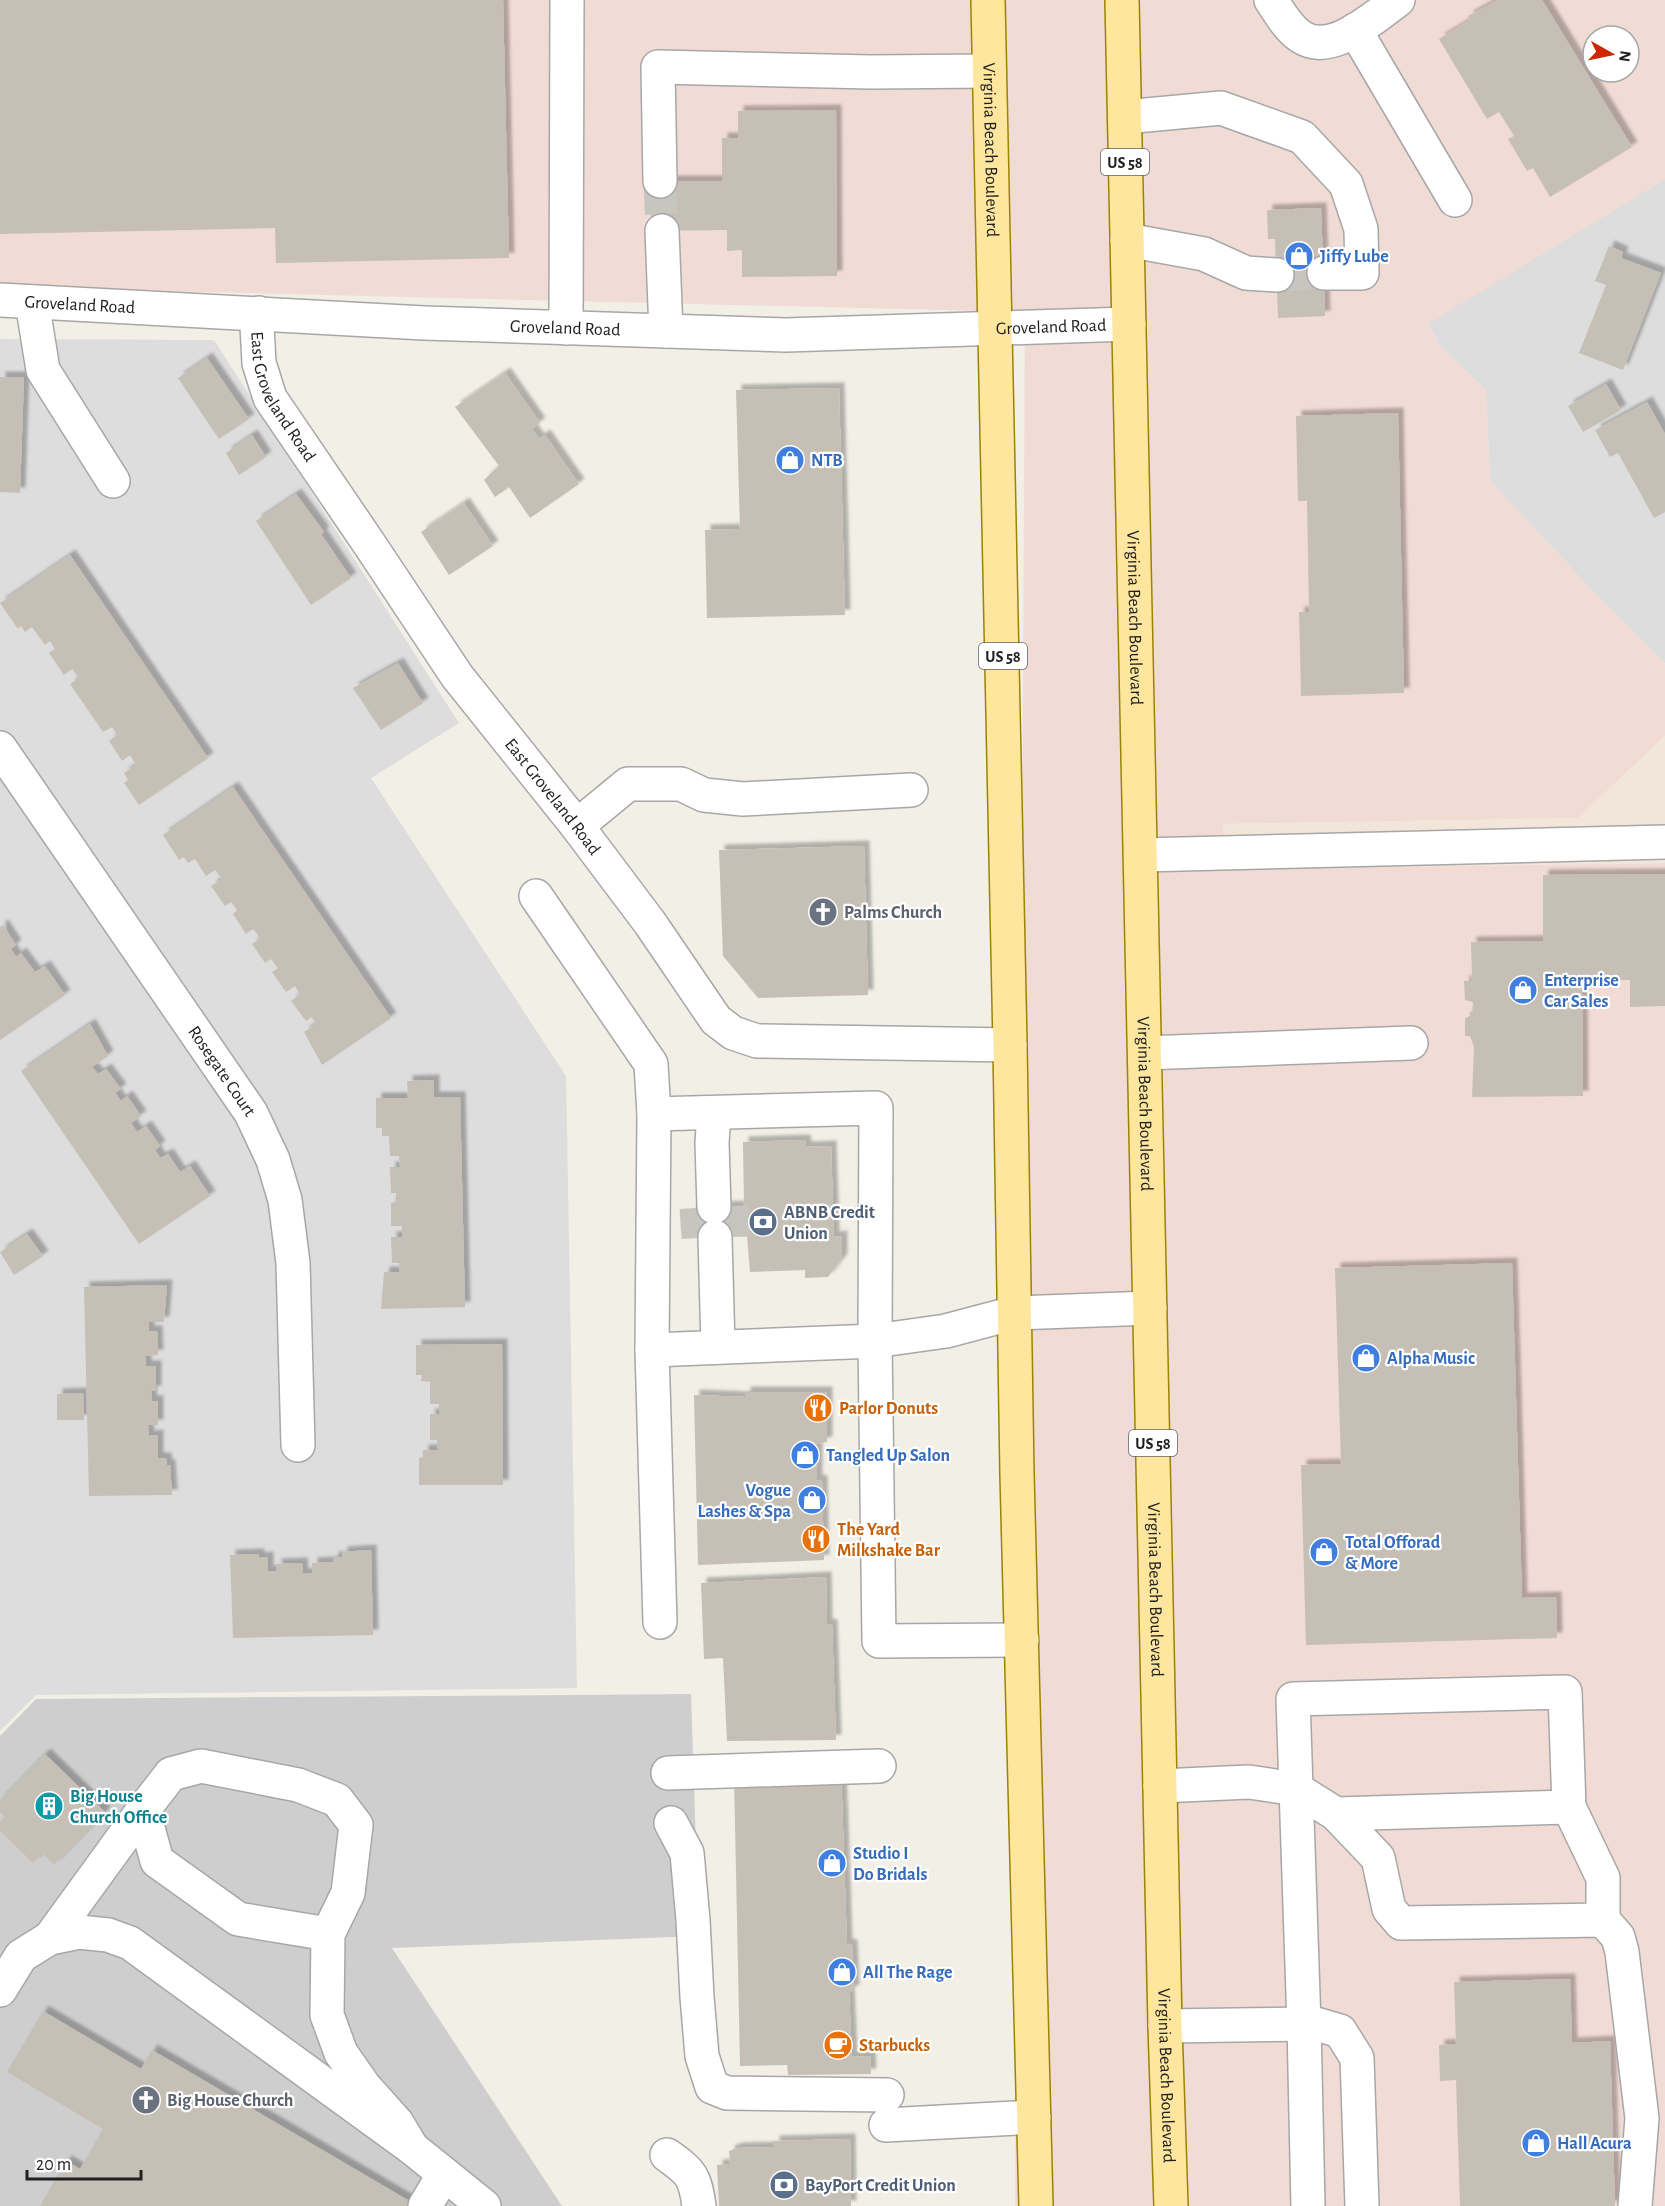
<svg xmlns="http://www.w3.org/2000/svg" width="1665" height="2206" viewBox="0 0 1665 2206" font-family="'Alegreya Sans',sans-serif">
<defs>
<filter id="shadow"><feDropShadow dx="5.5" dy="-5.5" stdDeviation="1.5" flood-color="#0004"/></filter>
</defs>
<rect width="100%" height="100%" fill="#f1efe6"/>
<path fill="#dedddd" d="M1665 179V664L1590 588 1490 481 1486 390 1439 345 1428 323Z
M0 339 214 340 459 723 371 778 566 1076 577 1688 36 1695 0 1731Z"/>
<path fill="#f1dbd5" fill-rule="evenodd" d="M0 0H1665V179L1428 324 1439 345 1486 390 1490 481 1590 588 1665 664V736L1578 818 1224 824 1225 869 1665 863V2206H1015L1025 312 0 287ZM1593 36H1629V72H1593Z"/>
<path fill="#cecece" d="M691 1694 699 1936 392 1948 562 2206H0V1736L36 1699Z"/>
<path fill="#f2e5d9" d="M1665 736V863L1225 869 1223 824 1578 818Z"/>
<path fill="#c6bfb5" filter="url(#shadow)" d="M0 0H503L509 258 276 263 275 228 0 234Z
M1498 0H1542L1632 147 1550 197 1533 168 1527 171 1508 139 1514 136 1499 112 1487 119 1439 39 1470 20 1468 16Z
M836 110 837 276 742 277V250L727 251V230L651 231 650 181H722V138H738V111Z
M1321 208 1325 316 1278 318 1275 239H1268L1267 210Z
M1609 246 1623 252 1621 258 1661 273 1623 370 1579 353 1606 285 1595 281Z
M207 358 249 419 219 439 178 378Z
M505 373 540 423 532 429 539 439 545 435 579 484 530 518 509 487 495 497 484 480 499 466 455 407Z
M0 377H24L20 493 0 492Z
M1606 384 1621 410 1583 432 1568 406Z
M839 388 845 615 707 618 705 530 740 529 736 390Z
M1647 402 1665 434V512L1654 518 1618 453 1610 457 1595 430Z
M1398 413 1404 693 1301 696 1299 612H1309L1307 501H1298L1296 416Z
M252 435 266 457 239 475 226 453Z
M296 494 324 532 321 534 351 578 311 605 256 521Z
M464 503 493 546 449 575 421 532Z
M70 555 208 758 139 805 124 783 128 780 124 773 136 765 130 755 122 761 109 741 117 735 112 727 103 732 70 684 79 678 72 669 64 675 49 653 55 649 50 641 45 645 32 627 25 632 21 626 18 629 0 603Z
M398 663 423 703 381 730 353 688Z
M233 787 391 1018 322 1065 304 1032 316 1024 312 1017 306 1021 291 1001 300 994 295 986 286 992 272 972 278 968 271 959 265 963 252 944 260 938 253 929 246 934 233 914 237 910 231 902 225 906 211 886 222 879 215 870 206 876 195 859 188 863 184 857 179 860 163 835Z
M864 846 868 995 758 998 723 956 719 850Z
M1665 874V1006L1630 1007V980H1582L1583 1096 1472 1097 1474 1047 1470 1036H1465V1018L1472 1015 1473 1002 1465 1000 1464 981H1472L1471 942 1543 941V875Z
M3 925 16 945 11 949 16 957 21 953 35 972 45 966 65 995 0 1040V927Z
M90 1024 108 1056 92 1067 98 1074 106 1069 121 1089 115 1093 121 1101 127 1096 141 1116 131 1123 137 1132 146 1126 160 1146 155 1150 160 1158 168 1154 180 1172 190 1166 210 1196 139 1244 21 1071Z
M434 1080V1097H460L465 1307 381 1309 384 1272H400L399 1263H392L391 1237H402V1226H391V1203L396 1202V1193H391L390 1167H400L399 1156H390L389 1136H382V1128H376V1098H408L407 1081Z
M805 1140 806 1147 831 1146 834 1237 842 1236V1259L828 1277 805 1278V1270L750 1272 747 1236 692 1238V1208L744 1206 743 1142Z
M27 1234 43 1256 14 1275 0 1252Z
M1512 1263 1522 1598 1556 1597 1557 1638 1306 1645 1301 1465 1341 1464 1335 1268Z
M167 1285 164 1322H149V1331H157L158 1355 146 1356V1366H156V1391H151L152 1401H158V1425H148L149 1436 158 1435V1458H166L167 1465H170L172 1495 89 1496 84 1287Z
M502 1344 503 1485H419V1458L423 1457V1450H438L437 1440H430V1414H439V1404H430V1382L421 1381 422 1375H416V1345Z
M745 1392H827V1442L817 1444V1480L822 1481 824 1560 698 1565 694 1395 745 1397Z
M83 1393 84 1420H57V1394Z
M371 1550 373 1635 233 1638 230 1555 259 1554V1558L268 1557V1571H277L276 1564 302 1563 303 1574 312 1573V1563L333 1562V1557H342V1552Z
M826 1577 827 1624 832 1625 836 1740 727 1741 723 1658 704 1659 701 1583Z
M45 1754 105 1812 54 1865 42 1853 33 1863 0 1831V1822L5 1817 0 1812V1800Z
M841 1771 847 1944 852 1945 854 1990 849 1992 852 2057 870 2056 871 2074 788 2075 787 2065 740 2066 734 1775Z
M1570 1979 1572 2043 1610 2041 1615 2206H1460L1456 2080 1440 2081 1439 2045 1456 2044 1454 1982Z
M43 2011 141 2069 152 2050 411 2202 409 2206H40L66 2161 80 2169 103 2129 7 2072Z
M850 2139 851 2206H719L717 2165 730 2164 729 2151 737 2148 774 2147V2141Z"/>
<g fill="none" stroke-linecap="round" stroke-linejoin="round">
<path stroke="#c7c6be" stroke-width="33" stroke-dasharray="33 16" stroke-linecap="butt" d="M660 181 662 231
M1277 275 1324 273
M732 1206 733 1237
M696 1208 698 1238"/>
<g stroke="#a7a7a7" stroke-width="36">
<g id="minor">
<path d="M1271 0C1279 12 1288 28 1300 36 1330 58 1374 17 1398 0"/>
<path d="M1355 30 1455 200"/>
<path d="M1125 117 1221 108 1302 137 1346 184 1361 229 1362 273H1324"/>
<path d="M660 181 658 67 871 72 989 71"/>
<path d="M662 231 666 331"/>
<path d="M1127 240 1204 254 1246 273 1277 275"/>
<path id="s1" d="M0 300 424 323 786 335 1129 324"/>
<path d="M32 302 43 370 113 481"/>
<path id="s2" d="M259 313 257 326 259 363 270 398 370 545 457 676 577 826 650 923 716 1020 733 1033 757 1041 1010 1045"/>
<path d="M566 328 567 0"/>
<path id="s3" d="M0 748 251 1113 273 1160 285 1200 293 1263 298 1445"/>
<path d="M577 826 628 784H681L704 795 743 799 911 790"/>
<path d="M1142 855 1665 842"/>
<path d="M536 896 651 1064 654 1114 652 1350 875 1341 879 1641 1022 1640"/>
<path d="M1145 1053 1411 1043"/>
<path d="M654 1114 876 1108 875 1341 946 1331 1014 1313 1150 1308"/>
<path d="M714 1114 712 1143 714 1207"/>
<path d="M715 1237 718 1347"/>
<path d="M652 1350 660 1622"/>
<path d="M668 1773 879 1766"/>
<path d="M1160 1786 1249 1782 1296 1789 1336 1814 1378 1858 1389 1909 1401 1923 1603 1920 1618 1937 1622 1952 1642 2118 1635 2206"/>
<path d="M1336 1814 1569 1807"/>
<path d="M671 1823 687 1853 693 1920 697 1997 702 2056 712 2087 727 2093 887 2095"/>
<path d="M328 1934 348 1893 356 1825 337 1800 298 1785 201 1766 171 1774 143 1810 157 1861 238 1919 328 1934 327 2015 341 2053 364 2086 397 2123 412 2148"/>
<path d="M50 1938 143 1810"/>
<path d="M0 1990 21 1956 50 1938 79 1932 108 1935 130 1943 412 2148 484 2206"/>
<path d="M1165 2026 1316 2024 1340 2031 1357 2058 1362 2206"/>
<path d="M886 2125 1034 2117"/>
<path d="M667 2155C691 2172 695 2176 699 2206"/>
<path d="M425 2206 444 2174"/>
<path d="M1308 2206 1304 2024 1293 1699 1565 1692 1569 1807 1603 1878V1920"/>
</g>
</g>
<g stroke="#9b8400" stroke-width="36">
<g id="major">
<path id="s4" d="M988 0 1010 1045 1017 1474 1036 2206"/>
<path id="s5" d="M1122 0 1165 2026 1171 2206"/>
</g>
</g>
<use href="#minor" stroke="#fff" stroke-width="33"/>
<use href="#major" stroke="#fee69e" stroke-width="33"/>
</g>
<defs>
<g id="shop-disc" transform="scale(1.5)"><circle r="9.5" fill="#3f7fe0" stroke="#fff"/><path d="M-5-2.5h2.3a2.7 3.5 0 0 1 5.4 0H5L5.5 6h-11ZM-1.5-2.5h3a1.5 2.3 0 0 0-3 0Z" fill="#fff"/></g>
<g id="church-disc" transform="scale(1.5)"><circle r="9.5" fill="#6b7280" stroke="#fff"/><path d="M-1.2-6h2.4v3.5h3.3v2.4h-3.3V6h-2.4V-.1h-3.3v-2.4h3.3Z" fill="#fff"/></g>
<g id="bank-disc" transform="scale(1.5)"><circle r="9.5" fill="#5c6f8a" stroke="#fff"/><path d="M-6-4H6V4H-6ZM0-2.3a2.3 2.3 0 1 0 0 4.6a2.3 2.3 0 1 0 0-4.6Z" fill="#fff"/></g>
<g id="restaurant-disc" transform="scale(1.5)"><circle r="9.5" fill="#e8710a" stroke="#fff"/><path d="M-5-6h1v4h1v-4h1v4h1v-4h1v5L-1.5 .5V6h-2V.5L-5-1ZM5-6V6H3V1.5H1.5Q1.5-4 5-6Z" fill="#fff"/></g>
<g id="building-disc" transform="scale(1.5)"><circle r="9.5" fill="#0f9aa8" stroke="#fff"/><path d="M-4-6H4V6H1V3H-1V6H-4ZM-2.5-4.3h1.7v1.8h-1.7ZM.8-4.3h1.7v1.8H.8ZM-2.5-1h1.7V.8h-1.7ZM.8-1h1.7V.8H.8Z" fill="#fff"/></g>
<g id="cafe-disc" transform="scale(1.5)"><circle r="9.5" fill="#e8710a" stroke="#fff"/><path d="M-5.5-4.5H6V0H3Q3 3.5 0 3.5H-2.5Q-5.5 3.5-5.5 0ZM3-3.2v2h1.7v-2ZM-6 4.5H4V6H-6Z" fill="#fff"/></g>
</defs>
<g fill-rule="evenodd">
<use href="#shop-disc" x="1299" y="256"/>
<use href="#shop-disc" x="790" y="460"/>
<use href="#church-disc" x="823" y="912"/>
<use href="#shop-disc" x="1523" y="990"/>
<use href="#bank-disc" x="763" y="1222"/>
<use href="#shop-disc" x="1366" y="1358"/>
<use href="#restaurant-disc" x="818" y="1408"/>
<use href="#shop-disc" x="805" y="1455"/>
<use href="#shop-disc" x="812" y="1500"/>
<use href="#restaurant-disc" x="816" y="1539"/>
<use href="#shop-disc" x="1324" y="1552"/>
<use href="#building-disc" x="49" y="1806"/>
<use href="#shop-disc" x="832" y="1863"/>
<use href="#shop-disc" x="842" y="1972"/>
<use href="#cafe-disc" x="838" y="2045"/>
<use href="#church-disc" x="146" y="2100"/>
<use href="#shop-disc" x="1536" y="2143"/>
<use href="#bank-disc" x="784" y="2185"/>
</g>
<g text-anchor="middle" stroke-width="4.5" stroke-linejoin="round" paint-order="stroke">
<g fill="#fff" stroke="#636363" stroke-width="1.5">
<rect x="1101" y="149" width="48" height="26" rx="4.5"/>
<rect x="979" y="643" width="48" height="26" rx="4.5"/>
<rect x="1129" y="1430" width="48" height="26" rx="4.5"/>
</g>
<g font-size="16" font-weight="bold" fill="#202020">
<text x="1125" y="168">US 58</text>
<text x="1003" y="662">US 58</text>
<text x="1153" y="1449">US 58</text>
</g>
<g font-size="18" fill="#202020" stroke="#fff">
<text dy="6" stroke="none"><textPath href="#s4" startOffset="150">Virginia Beach Boulevard</textPath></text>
<text dy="6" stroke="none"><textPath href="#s1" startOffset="80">Groveland Road</textPath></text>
<text dy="6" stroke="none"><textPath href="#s1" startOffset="1052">Groveland Road</textPath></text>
<text dy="6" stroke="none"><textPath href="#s1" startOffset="566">Groveland Road</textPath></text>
<text dy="6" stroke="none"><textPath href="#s2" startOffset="90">East Groveland Road</textPath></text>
<text dy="6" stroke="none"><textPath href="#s5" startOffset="618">Virginia Beach Boulevard</textPath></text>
<text dy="6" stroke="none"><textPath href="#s2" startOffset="576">East Groveland Road</textPath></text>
<text dy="6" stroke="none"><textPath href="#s3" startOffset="392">Rosegate Court</textPath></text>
<text dy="6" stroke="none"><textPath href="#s5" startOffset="1104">Virginia Beach Boulevard</textPath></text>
<text dy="6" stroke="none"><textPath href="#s5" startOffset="1590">Virginia Beach Boulevard</textPath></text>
<text dy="6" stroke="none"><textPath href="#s5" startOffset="2076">Virginia Beach Boulevard</textPath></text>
</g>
<g font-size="18" font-weight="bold" fill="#366cbe" stroke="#fff" text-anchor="start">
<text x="1320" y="262">Jiffy Lube</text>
<text x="811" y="466">NTB</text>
<text x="1544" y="986">Enterprise<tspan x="1544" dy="21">Car Sales</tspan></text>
<text x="1387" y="1364">Alpha Music</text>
<text x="826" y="1461">Tangled Up Salon</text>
<text x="791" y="1496" text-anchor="end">Vogue<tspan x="791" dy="21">Lashes &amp; Spa</tspan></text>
<text x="1345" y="1548">Total Offorad<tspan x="1345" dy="21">&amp; More</tspan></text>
<text x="853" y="1859">Studio I<tspan x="853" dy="21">Do Bridals</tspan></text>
<text x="863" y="1978">All The Rage</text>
<text x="1557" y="2149">Hall Acura</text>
</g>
<g font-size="18" font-weight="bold" fill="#5b616d" stroke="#fff" text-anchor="start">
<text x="844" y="918">Palms Church</text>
<text x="167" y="2106">Big House Church</text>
</g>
<g font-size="18" font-weight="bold" fill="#4e5e75" stroke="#fff" text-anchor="start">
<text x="784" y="1218">ABNB Credit<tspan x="784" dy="21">Union</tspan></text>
<text x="805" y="2191">BayPort Credit Union</text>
</g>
<g font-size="18" font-weight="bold" fill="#c56008" stroke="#fff" text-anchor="start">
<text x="839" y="1414">Parlor Donuts</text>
<text x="837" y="1535">The Yard<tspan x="837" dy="21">Milkshake Bar</tspan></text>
<text x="859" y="2051">Starbucks</text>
</g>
<g font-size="18" font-weight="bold" fill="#0d838f" stroke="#fff" text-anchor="start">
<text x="70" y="1802">Big House<tspan x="70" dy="21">Church Office</tspan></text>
</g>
</g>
<g transform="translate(1611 54) rotate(99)"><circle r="28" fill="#ffffff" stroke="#a6a6a6" stroke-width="1.5"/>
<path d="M0-4.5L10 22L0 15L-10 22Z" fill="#cf2600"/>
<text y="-9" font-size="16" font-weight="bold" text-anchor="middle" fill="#202020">N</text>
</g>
<path d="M27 2170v9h114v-9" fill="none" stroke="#202020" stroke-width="3"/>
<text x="36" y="2170" font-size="18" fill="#202020" stroke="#ffffff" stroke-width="4.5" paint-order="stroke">20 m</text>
</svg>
